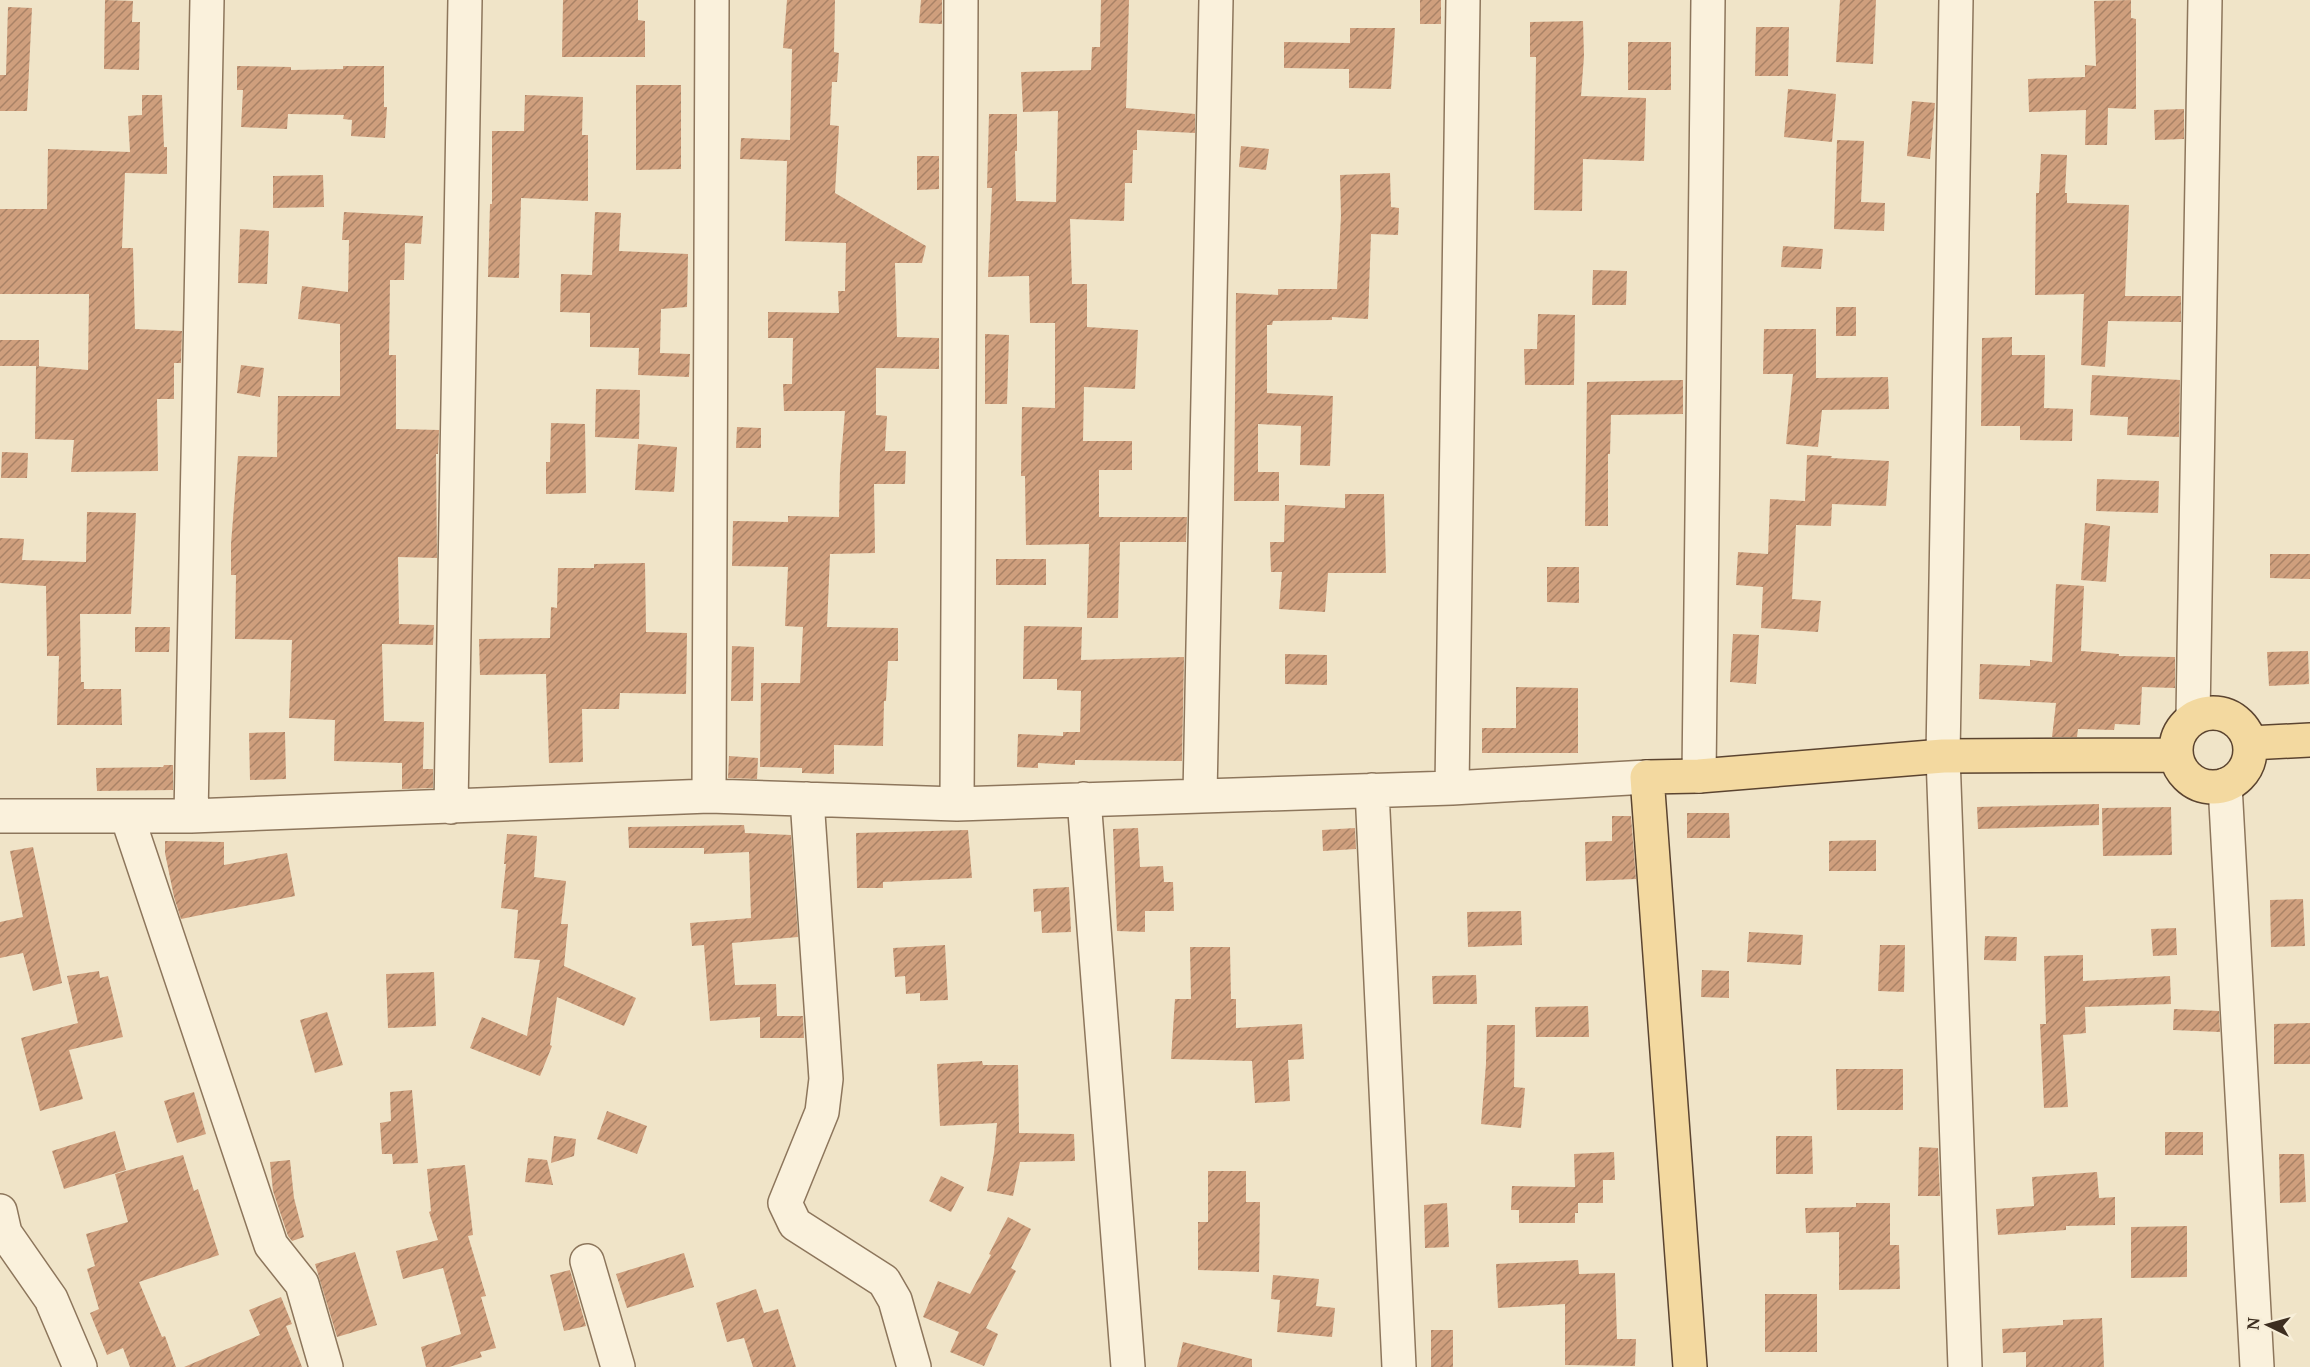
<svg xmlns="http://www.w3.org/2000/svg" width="2310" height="1367" viewBox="0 0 2310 1367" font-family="'Noto Serif',serif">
<defs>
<pattern id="building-hatch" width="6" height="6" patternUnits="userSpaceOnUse" patternTransform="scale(1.5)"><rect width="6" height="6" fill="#cf9f7d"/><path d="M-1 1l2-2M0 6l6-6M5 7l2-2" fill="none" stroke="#a98266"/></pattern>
</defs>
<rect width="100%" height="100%" fill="#f0e4c8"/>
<path fill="url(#building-hatch)" d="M105 0 133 1 132 22H140L139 70 104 69Z
M563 0H638V20L645 21V57H562Z
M787 0H835L834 52 839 53 837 82H832L830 125 839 126 835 193 926 246 922 263H895L897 337 939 338V369L876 368V415L887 416 885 451H906L905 484H874L875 553 830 554 827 627 898 628V661H888L886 701H884L883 746 834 745V774L802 773V768L760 767 761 683H800L803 627 785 626 788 567 732 566 733 521 788 522V516L839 517 840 470 845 411H784L783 384H792L793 338H768V312L839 313 838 291H845L846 243 785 241 787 161 740 159 741 138 790 140 792 49 783 48Z
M921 0H942V24L919 23Z
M1101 0H1129L1126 108 1195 114V133L1137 130V150H1133L1132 183H1125L1124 221 1070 219 1072 284H1087V327L1138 330 1135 389 1084 387 1083 441H1132V470H1099V517H1187L1186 542H1120L1118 618H1087L1089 544 1026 545 1025 476H1021L1022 407 1055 408V323H1030L1029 276 988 277 992 188H987L989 114H1017V151H1015L1016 201 1056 202 1058 111 1023 112 1021 72 1091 70 1092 47H1100Z
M1420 0H1441V24H1420Z
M1840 0H1876L1873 64 1836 62Z
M2131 0V18L2136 19V109L2108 108 2107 145H2085L2086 110 2029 112 2028 79 2085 77V65L2096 66 2094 1Z
M8 7 32 8 27 111H0V75H6Z
M1583 21 1584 56 1581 96 1646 98 1644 161 1583 159 1582 211 1534 210 1536 57H1530V22Z
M1756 27H1789L1788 76H1755Z
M1350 28H1395L1391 89 1349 88V69L1284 68V42L1350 43Z
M1628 42H1671V90H1628Z
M237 66 291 67V70L343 69V66H384V107H387L385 138 351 136 352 120 343 119 344 115 288 114 287 129 241 127 243 90H237Z
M636 85H681V169L636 170Z
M1788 89 1836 94 1832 142 1784 137Z
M142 95H162L164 147H167V174L125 173 122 248H133L135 329 182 331 181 363H174V399H157L158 471 71 472 74 440 35 439 36 366H0V340H39V366H36L88 370 89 294H0V209H47L48 149 130 152 128 116 142 115Z
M525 95 583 97 582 135H588V201L521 198 519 278 488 277 490 204H492V131H524Z
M1912 101 1935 103 1930 159 1907 156Z
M2184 109V139L2155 140 2154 110Z
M1837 140 1864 141 1861 202 1885 203 1884 231 1834 229Z
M1241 146 1269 149 1266 170 1239 167Z
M2041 154 2067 155 2065 193H2067V203L2129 205 2125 296H2181V322L2108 321 2105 367 2081 365 2084 294 2035 295 2036 193H2039Z
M917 156H939V189L917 190Z
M1390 173 1391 207 1399 208 1398 235 1371 234 1368 319 1332 317V320L1273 321 1272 325H1267V393L1333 396 1330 466 1300 465 1301 426 1258 424V472H1279V501H1234L1236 293 1278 295V289H1337L1341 216 1340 175Z
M323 175 324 207 273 208V176Z
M344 212 423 216 421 244 405 243 404 280H390L389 355H396V429L439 430 438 454H436L437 558 398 557 399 624 434 625 433 645 382 644 384 721 424 722 423 769H433V788L402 789V763L334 761 335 720 289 718 292 640 235 639 236 575H231V544L238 456 277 457 278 396H340V324L298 319 302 286 348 292 349 240H342Z
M595 212 621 213 619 251 688 254 687 307 661 309 660 353 690 354 689 377 638 375 639 348 590 347V313L560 312 561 274 592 275Z
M240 229 269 231 267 284 238 283Z
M1783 246 1823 249 1821 269 1781 267Z
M1593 270 1627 271 1626 305H1592Z
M1836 307H1856V336H1836Z
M1538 314 1575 315 1574 385H1525L1524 349H1537Z
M1764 329H1816V378L1888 377 1889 409 1822 410 1818 447 1786 444 1793 374H1763Z
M985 334 1009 335 1007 404H985Z
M2012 337V355H2045L2044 408 2073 409 2072 441 2020 440V426H1981L1982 338Z
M241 365 264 368 260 397 237 393Z
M2092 375 2180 380 2179 437 2127 435 2128 417 2090 415Z
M1683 380V414L1611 415 1610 454H1608V526H1585L1587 382Z
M596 389 640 390 639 439 595 437Z
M551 423 585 424 586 493 546 494V462H550Z
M737 427 761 428V448H736Z
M638 444 677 447 674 492 635 490Z
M2 452 28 453 27 478H1Z
M1807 455 1832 456 1831 458 1889 461 1886 506 1832 504 1831 526 1796 525 1792 599 1821 601 1818 632 1761 628 1763 587 1736 585 1738 552 1768 554 1770 499 1805 501Z
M2097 479 2159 481 2158 513 2096 511Z
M1345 494H1384L1386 573H1328L1325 612 1279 609 1282 572H1271L1270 542H1284L1285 505 1345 508Z
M87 512 136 513 131 614H80L81 682H84V689H121L122 725H57L59 656H47L46 586 0 583V538L24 539 22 560 86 562Z
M2085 523 2110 526 2106 582 2081 580Z
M2270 554H2310V579L2270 578Z
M996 559H1046V585H996Z
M645 563 646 632 687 633 686 694 620 693 619 709H582L583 762 549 763 546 674 480 675 479 639 550 638 551 607 557 608 558 568H594V564Z
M1547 567H1579V603L1547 602Z
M2056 584 2084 586 2081 651 2119 654V656L2175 657V688L2142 687 2140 725 2115 724 2114 730 2078 729 2077 737H2052L2056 703 1979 699 1980 664 2030 666V660L2052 662Z
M1024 626 1082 627 1081 660 1184 657 1182 761 1075 760V765L1038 763V768L1017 767 1018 734 1063 736V732H1080L1081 691 1057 690V679H1023Z
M135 627H170L169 652H135Z
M1733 634 1759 635 1756 684 1730 682Z
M732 646 754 647 753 701H731Z
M2308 651 2309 684 2269 686 2267 652Z
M1285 654 1327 655V685L1285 684Z
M1516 687 1578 688V753H1482V728H1516Z
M285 732 286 779 250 780 249 733Z
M729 756 758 758 757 779 728 778Z
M164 765H173V790L97 791 96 768 163 767Z
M2099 804V825L1978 829 1977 807Z
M2171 807 2172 855 2103 856 2102 808Z
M1687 813H1729L1730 838H1687Z
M1612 816H1631L1636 879 1586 881 1585 842 1612 841Z
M744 825 745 833 791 835 798 937 732 943 735 985 776 984 777 1016H803L804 1038H760V1017L710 1021 704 945 692 946 690 923 751 918 749 852 704 854V848H629L628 827Z
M1138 828 1140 867 1163 866 1164 882H1173L1174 911H1145V932L1117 931 1113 829Z
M1355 828 1356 849 1323 851 1322 830Z
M968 830 972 878 883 882V888H857L856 833Z
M507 834 537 836 534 877 566 881 561 924H568L564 966 636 998 624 1026 557 997 550 1045 552 1046 540 1076 470 1048 482 1017 527 1036 540 960 514 958 518 910 501 908 506 864H504Z
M1876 840V871H1829V841Z
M165 841 224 842V865L287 853 295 896 181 919 174 897 165 853Z
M33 847 62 983 33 991 23 953 0 958V922L23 917 10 851Z
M1069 887 1071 932 1042 933 1041 911 1034 912 1033 889Z
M2303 899 2305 946 2271 947 2270 900Z
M1521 911 1522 945 1468 947 1467 912Z
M2176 928 2177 955 2153 956 2151 929Z
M1749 932 1803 935 1801 965 1747 962Z
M1985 936 2017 937 2016 961 1984 960Z
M945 945 948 1000 920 1001V993L906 994 905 976 895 977 893 948Z
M1880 945H1905L1904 992 1878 991Z
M1190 947H1230L1231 999H1236V1028L1302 1024 1304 1059 1288 1060 1290 1101 1255 1103 1252 1061 1171 1059 1175 999H1191Z
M2083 955V981L2170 976 2171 1004 2085 1007 2086 1033 2063 1035 2068 1107 2044 1108 2040 1024H2046L2044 956Z
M1702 970 1729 971V998L1701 997Z
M99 971 100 978 108 976 123 1037 69 1050 83 1099 40 1111 21 1038 78 1023 67 976Z
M434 972 436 1026 388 1028 386 974Z
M1476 975 1477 1004H1433L1432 976Z
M1588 1006 1589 1037H1536L1535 1007Z
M2174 1009 2219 1011 2220 1032 2173 1030Z
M327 1012 343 1065 315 1073 300 1020Z
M2310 1023V1064H2274V1024Z
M1487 1025H1515L1514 1087 1525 1088 1521 1128 1481 1124 1486 1064Z
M982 1061 983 1065H1018L1019 1133 1074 1134 1075 1161 1020 1162 1013 1196 987 1191 994 1153 997 1123 940 1126 937 1064Z
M1836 1069H1903V1110H1837Z
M412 1090 418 1163 393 1164 392 1154H382L380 1123 391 1121 390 1092Z
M194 1092 206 1134 177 1143 164 1101Z
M607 1111 647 1126 637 1154 597 1139Z
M115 1131 126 1170 64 1189 52 1151Z
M2165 1132H2203V1155H2165Z
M554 1136 576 1139 574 1156 551 1163Z
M1776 1136H1812L1813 1174H1776Z
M1919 1147 1938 1148 1940 1196H1918Z
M1614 1152 1615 1180H1603V1203H1578V1213H1575V1223H1519V1210H1511L1512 1186 1575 1187 1574 1154Z
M2279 1154H2304L2306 1202 2280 1203Z
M183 1155 194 1191 198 1189 219 1255 139 1282 162 1337 165 1336 176 1367H130L123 1348 107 1355 90 1313 99 1309 87 1269 95 1266 86 1234 128 1222 115 1174Z
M528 1158 547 1160 553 1185 525 1182Z
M290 1160 294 1198 304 1237 292 1241 288 1236 273 1191 270 1162Z
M465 1165 473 1235 468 1236 486 1296 481 1297 496 1348 480 1352 482 1357 449 1367H426L421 1347 461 1334 454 1308 443 1268 403 1279 396 1251 438 1240 429 1212 431 1211 427 1169Z
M1208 1171H1246V1202H1260L1259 1272 1198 1270V1222H1208Z
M2097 1172 2099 1198 2115 1197V1225L2066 1226V1230L1998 1235 1996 1209 2034 1206 2032 1177Z
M941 1176 964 1187 951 1212 929 1201Z
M1447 1203 1449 1247 1425 1248 1424 1205Z
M1856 1203H1890V1245H1899L1900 1289 1839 1290V1232L1806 1233 1805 1208 1856 1207Z
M1008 1217 1031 1229 1011 1268 1016 1271 986 1328 998 1334 984 1366 950 1352 959 1332 923 1317 938 1281 970 1294 991 1255 989 1254Z
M2187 1226V1277L2131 1278V1227Z
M355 1252 377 1325 337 1337 315 1264Z
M684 1253 694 1287 627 1308 616 1274Z
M1578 1260 1579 1274 1615 1273 1617 1339H1636L1635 1366 1565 1365V1304L1498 1308 1496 1264Z
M570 1270 586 1326 564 1331 550 1275Z
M1273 1275 1319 1279 1316 1306 1335 1308 1332 1337 1277 1332 1280 1300 1271 1299Z
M756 1289 764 1313 778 1309 796 1367H753L744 1338 727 1342 716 1303Z
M1765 1294H1817V1352H1765Z
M281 1297 292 1324 286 1326 302 1367H184L260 1335 249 1310Z
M2102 1318 2104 1367H2026V1352L2003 1353 2002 1329 2063 1325V1320Z
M1431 1330H1453V1367H1431Z
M1183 1342 1252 1359V1367H1177Z"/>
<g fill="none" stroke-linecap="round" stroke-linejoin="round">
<g stroke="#8d765c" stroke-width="36">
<path id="minor" d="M1956 0 1943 756 1965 1367
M2193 717 2205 0
M1699 776 1708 0
M2225 785 2257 1367
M1452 788 1463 0
M1372 790 1399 1367
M1200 795 1216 0
M709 796 712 0
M807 799 826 1079 822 1112 785 1203 795 1224 884 1281 895 1300 914 1367
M1084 799 1128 1367
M957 804 961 0
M451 807 465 0
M0 816H191L709 796 957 804 1452 788 1647 777
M127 816 271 1245 302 1284 326 1367
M191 816 207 0
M0 1211 5 1233 51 1299 80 1367
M587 1261 618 1367"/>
</g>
<g stroke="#5b4430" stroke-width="36">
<path id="major" d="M2176 750a37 37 0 1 1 74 0a37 37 0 1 1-74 0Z
M2250 743 2310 740
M1690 1367 1647 777 1699 776 1943 756 2175 755"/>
</g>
<use href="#minor" stroke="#faf1dc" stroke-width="33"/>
<use href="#major" stroke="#f3d9a0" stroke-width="33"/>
</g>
<g transform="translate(2268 1325) rotate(275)" stroke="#f7eed8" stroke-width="4.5" paint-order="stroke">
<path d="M0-4.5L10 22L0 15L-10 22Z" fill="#3d2e20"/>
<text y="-9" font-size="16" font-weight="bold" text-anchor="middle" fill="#3d2e20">N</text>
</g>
</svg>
